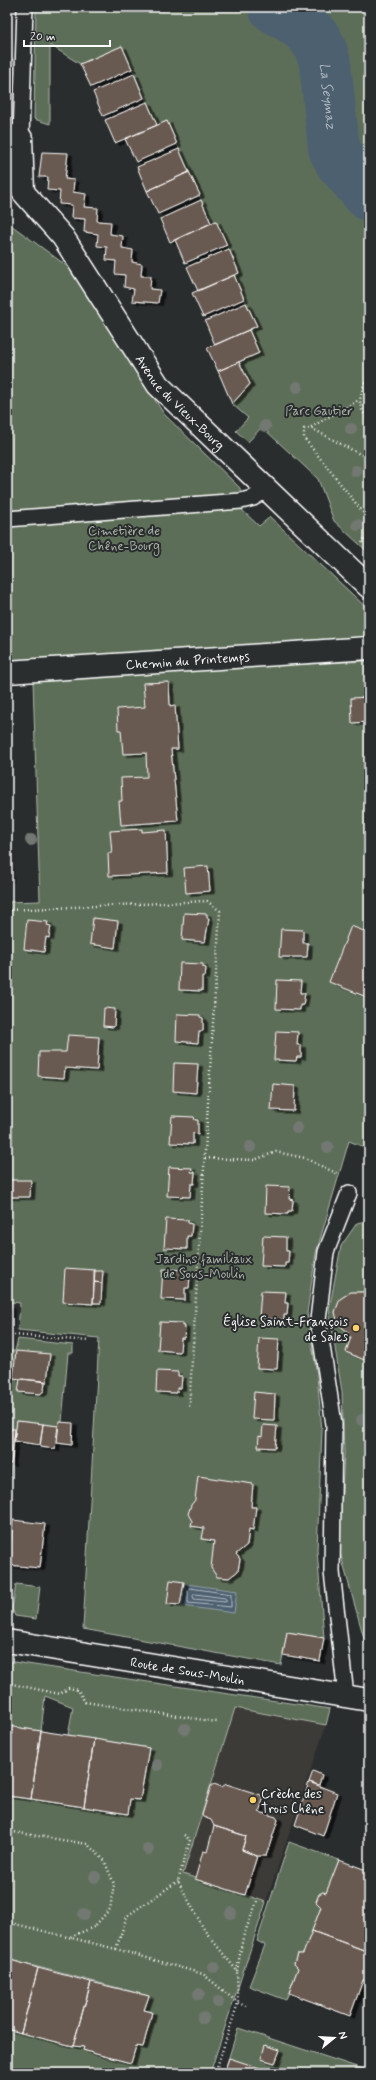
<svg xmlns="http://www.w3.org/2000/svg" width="376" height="2080" viewBox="0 0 376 2080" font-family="Mynerve,sans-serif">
<defs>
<filter id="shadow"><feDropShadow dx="4.5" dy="2.5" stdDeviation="0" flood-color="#0009"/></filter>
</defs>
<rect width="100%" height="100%" fill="#2a2d2e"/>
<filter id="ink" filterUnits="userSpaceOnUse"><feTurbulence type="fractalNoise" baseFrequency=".025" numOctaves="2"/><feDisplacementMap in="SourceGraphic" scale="8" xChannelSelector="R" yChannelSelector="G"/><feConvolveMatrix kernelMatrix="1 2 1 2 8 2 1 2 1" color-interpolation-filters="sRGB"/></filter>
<g filter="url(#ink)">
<path fill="#3d3a38" d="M235 1707 326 1725 266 1902 183 1875Z"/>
<path fill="#5d6e58" stroke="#aeb6ac" d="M36 7H369V553L334 521 318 479 262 427 248 442 236 431 248 418 232 404 250 384 239 362 259 353 249 330 257 326 234 275 239 272 216 221 211 223 167 121 157 125 122 46 80 64 50 45V124L34 119Z
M13 59 11 120H7V60Z
M7 222 71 269 164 414 240 488 242 510 259 526 270 517 369 610V638L7 664Z
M369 661V1149L349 1141 316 1253 307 1313 317 1375 322 1430 317 1550 324 1638 287 1632 281 1665 83 1629 99 1338 18 1330 20 1303 11 1302 7 1340V902L40 901 33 680 197 669Z
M369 1220V1290L366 1289 364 1292C345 1291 341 1295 335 1312L348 1332 347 1336 351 1337 346 1352 369 1362V1656L339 1549 344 1454 342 1392 329 1310 341 1246 357 1223Z
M18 1339 73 1345V1353H68L62 1422H59L58 1426 17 1421 7 1501V1349L9 1351H15Z
M16 1584 40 1587 36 1619 15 1616 12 1609Z
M7 1661 330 1709 326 1725 235 1708 183 1874 266 1902 210 2073H7V2029L84 2047V2050L131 2063 136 2046 143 2047 152 2012 144 2010 149 1996 7 1959V1796L128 1814 130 1799 140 1800 149 1748 68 1735 73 1707 45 1696 41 1731 7 1726Z
M289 1842 339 1860 326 1893 323 1892 319 1894 316 1902 321 1907 303 1954H297L294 1963 298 1968 286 2000 249 1986 265 1945 257 1941Z
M238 2028 369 2071V2073H224Z"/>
<path fill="#4d6070" stroke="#94a0a9" d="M185 1584 237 1591 234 1613 182 1606Z"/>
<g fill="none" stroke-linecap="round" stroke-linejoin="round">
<path stroke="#b8bfc6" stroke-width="1" d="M190 1588 231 1594V1607L188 1603V1590Z
M195 1594 225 1598 227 1601 225 1602 194 1599 193 1596Z"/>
<path stroke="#4d6070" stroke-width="52" id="s1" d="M274 7C300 23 318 31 325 63L334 148 341 162 369 195"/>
</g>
<path fill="#695a51" stroke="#fff" filter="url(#shadow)" d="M122 46 132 69 91 87 80 64Z
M134 74 144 98 103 116 93 92Z
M147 102 157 125 115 143 105 120Z
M167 121 177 144 136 162 125 139Z
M179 149 189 172 147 191 137 167Z
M42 152 68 153 65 179 74 180 73 192 86 194 84 207 98 208 97 221 111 222 110 234 123 236 122 248 133 250 132 262 142 264 141 276H151L150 289 160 290 158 303 132 301 134 289 124 287 125 275 115 274 116 261 106 260 107 247 97 246 98 234 84 232 85 219 71 218 72 205 59 204 60 191 47 190 48 177H39Z
M189 172 200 195 158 214 147 191Z
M201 200 211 223 170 242 160 219Z
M216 221 227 245 185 263 175 240Z
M229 249 239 273 198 291 187 267Z
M234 275 244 299 203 317 192 293Z
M246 303 257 326 215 345 205 321Z
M249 330 259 353 218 371 207 348Z
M239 362 250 384 232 404 218 371Z
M169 682 170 706 175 705 178 749H171L178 821 121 825 119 801H122L121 778 147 777 146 753 123 754 121 730H118L117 709 145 707 143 683Z
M369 697V722L352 723 351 698Z
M142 829V832L166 830 168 873 109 876 108 853H112L110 831Z
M8 850 9 880H7V851Z
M208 866 210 891 186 893 184 868Z
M184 913 207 914V918H209L205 942 182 940Z
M93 918 118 921 115 948 90 944Z
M27 920 48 922 47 925 51 926 49 938 46 937 44 952 24 949Z
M351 926 369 933V998L329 982Z
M281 929 303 930V943H308L307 957H279Z
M180 963 203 964V967L206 968 205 977 202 976V991L179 990Z
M277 980 301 981 300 993H305L303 1005H300V1010L276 1009Z
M104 1008 115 1009 114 1027 103 1026Z
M177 1014 200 1015V1017L203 1018V1031H199L198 1043 176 1041Z
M276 1031 298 1032 297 1045H301V1057H297L296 1061 274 1060Z
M68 1035 99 1037 97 1070 65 1068 64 1078 38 1076 39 1052H66Z
M174 1063 198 1064 196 1093 173 1091Z
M273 1084 295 1086 294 1111 271 1110Z
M172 1116 194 1117 195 1120H198V1134L193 1133V1144L170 1143Z
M169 1167 192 1168 191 1172H195L194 1184H191L190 1197 167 1196Z
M7 1180H31L30 1197H7Z
M266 1186 290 1187 289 1199 293 1200 292 1211H288V1214L265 1213Z
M166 1219 188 1220V1223L192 1224 191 1236H187V1249L164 1248Z
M263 1236 286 1237V1251H289L288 1263H285V1267L261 1266Z
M65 1268 95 1270 93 1304 63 1302Z
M163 1269 186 1270V1275L190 1276 189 1288H185V1300L161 1299Z
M94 1271H103L102 1283 94 1282Z
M94 1282 102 1283 101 1303H93Z
M366 1289 369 1290V1362L346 1352 351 1337 347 1336 348 1332 338 1324 335 1312 340 1299 351 1292H364Z
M261 1291 286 1292 285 1303H288L287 1315H284V1320L259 1318Z
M7 1305 10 1306 7 1340Z
M160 1322 182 1323V1326H185L184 1338H181L180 1352 158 1350Z
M259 1338 279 1339 277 1369 257 1368Z
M16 1351 50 1354 47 1382 13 1378Z
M157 1371 178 1372V1376H182L181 1388H177V1393L156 1392Z
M20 1379 45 1381 44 1391 40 1394 18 1392Z
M254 1392 275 1394 274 1420 252 1419Z
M17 1421 43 1424 40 1445 14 1441Z
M59 1422 73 1423 72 1445 57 1443Z
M43 1424 58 1426 55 1449 40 1447Z
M263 1425 277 1426 275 1448 258 1447 259 1436 262 1437Z
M7 1429H15L11 1464 7 1463Z
M198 1476 253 1484 251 1507H256L253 1530 249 1529 247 1545 236 1554 240 1559 238 1571 229 1578 217 1577 211 1568 214 1541 202 1539 204 1528 191 1526 192 1521 188 1514 191 1505 195 1500Z
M13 1520 45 1524 40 1568 8 1565Z
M170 1580 184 1582 180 1605 167 1604Z
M287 1632 324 1638 320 1661 283 1655Z
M7 1726 41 1731 31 1799 7 1796Z
M41 1731 94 1739 84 1807 31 1799Z
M94 1739 149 1748 140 1800 130 1799 128 1814 84 1807Z
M313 1771 322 1775 319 1785 309 1782Z
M309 1782 337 1793 323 1836 295 1825Z
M214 1784 222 1787 226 1784 261 1795 263 1800 259 1812 276 1817 278 1820 266 1856H257L242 1850 246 1836 214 1826 211 1820 203 1817 202 1815 211 1786Z
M214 1826 246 1836 242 1850 257 1856 245 1895 195 1879 203 1851 207 1852Z
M339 1860 369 1871V1952L312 1931 321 1907 316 1902 319 1894 323 1892 326 1893Z
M312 1931 369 1952V1980H363L350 2016 289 1993 298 1968 294 1964 297 1954H303Z
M7 1959 38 1968 21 2033 7 2029Z
M38 1968 91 1982 73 2046 21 2033Z
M91 1982 149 1996 144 2010 152 2012 143 2047 136 2046 131 2063 96 2054 83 2050 84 2047 73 2046Z
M265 2045 280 2050 275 2063 261 2059Z
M229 2058 275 2073H224Z"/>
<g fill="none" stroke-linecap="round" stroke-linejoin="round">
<g stroke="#fff" stroke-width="18">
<path id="service" d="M21 138 25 7
M7 519 241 501 253 498 266 490
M346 1696 332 1572 334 1424 318 1320 326 1252 349 1193"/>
</g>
<g stroke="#fff" stroke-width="25">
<g id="minor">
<path id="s2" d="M7 135 21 138 23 192 63 237 158 385 369 587"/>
<path id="s3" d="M7 672 369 648"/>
</g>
</g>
<g stroke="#fff" stroke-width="25">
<g id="tertiary">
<path id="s4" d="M7 1641 369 1700"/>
</g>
</g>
<path stroke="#fff" stroke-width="2.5" stroke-dasharray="1 3" stroke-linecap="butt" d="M369 371C364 390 352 402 369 420
M311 427 359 400
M369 459 311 428 304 429V438L362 511 369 523
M362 543 369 530
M7 910 207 901 220 911 189 1408
M205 1158 254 1160 276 1152 305 1158 338 1174
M14 1335 89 1341
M7 1683 60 1694 69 1688 78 1690 85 1702 217 1722
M7 1831 87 1844 104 1860 114 1884 110 1909 94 1927 70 1937
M184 1835 190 1840 178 1881 205 1931 237 1971 238 2003 215 2073
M7 1922 116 1949 203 1974 238 2003 246 2006
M116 1949 127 1916 178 1881
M237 1971 243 1937 258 1899"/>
<use href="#service" stroke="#2a2d2e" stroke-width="15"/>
<use href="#minor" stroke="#2a2d2e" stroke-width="22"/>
<use href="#tertiary" stroke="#2a2d2e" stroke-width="22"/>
</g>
<g fill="#737873">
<circle cx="297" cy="387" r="6"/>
<circle cx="265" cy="426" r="6"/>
<circle cx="351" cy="429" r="6"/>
<circle cx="356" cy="471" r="6"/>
<circle cx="358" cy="525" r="6"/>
<circle cx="31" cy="840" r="6"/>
<circle cx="297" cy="1128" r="6"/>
<circle cx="250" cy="1147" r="6"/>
<circle cx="328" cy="1147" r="6"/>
<circle cx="362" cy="1420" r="6"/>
<circle cx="185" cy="1729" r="6"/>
<circle cx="157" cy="1765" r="6"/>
<circle cx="148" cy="1849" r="6"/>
<circle cx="95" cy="1877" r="6"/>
<circle cx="231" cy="1913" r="6"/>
<circle cx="84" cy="1914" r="6"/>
<circle cx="214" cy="1967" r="6"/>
<circle cx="199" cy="1994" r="6"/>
<circle cx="218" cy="2002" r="6"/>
<circle cx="203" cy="2018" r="6"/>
</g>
</g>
<g fill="#ffd166" stroke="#2a2d2e" stroke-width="1.5">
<circle cx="356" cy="1328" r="4"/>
<circle cx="253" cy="1800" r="4"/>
</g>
<g text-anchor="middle" stroke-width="4" stroke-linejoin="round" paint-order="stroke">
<g font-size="13" fill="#fff" stroke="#2a2d2e">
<text dy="5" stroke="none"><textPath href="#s2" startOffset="332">Avenue du Vieux-Bourg</textPath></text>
<text dy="5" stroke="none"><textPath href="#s3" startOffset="181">Chemin du Printemps</textPath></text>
<text dy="5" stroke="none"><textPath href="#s4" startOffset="183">Route de Sous-Moulin</textPath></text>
</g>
<g font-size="13" fill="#aeb6ac" stroke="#2a2d2e">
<text x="319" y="415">Parc Gautier</text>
<text x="124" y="535">Cimetière de<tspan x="124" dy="15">Chêne-Bourg</tspan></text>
<text x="204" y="1263">Jardins familiaux<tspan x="204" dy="15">de Sous-Moulin</tspan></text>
</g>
<g font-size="13" fill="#fff" stroke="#2a2d2e" text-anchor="end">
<text x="348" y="1326">Église Saint-François<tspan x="348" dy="15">de Sales</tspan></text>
<text x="261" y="1798" text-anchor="start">Crèche des<tspan x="261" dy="15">Trois Chêne</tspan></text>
</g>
<g font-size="14" font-style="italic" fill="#afb7bf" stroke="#2a2d2e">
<text dy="5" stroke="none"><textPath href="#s1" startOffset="112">La Seymaz</textPath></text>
</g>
</g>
<rect width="376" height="2080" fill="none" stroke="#2a2d2e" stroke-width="24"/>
<rect x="12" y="12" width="352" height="2056" fill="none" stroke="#fff" stroke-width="1.5" filter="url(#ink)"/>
<g transform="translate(334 2038) rotate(72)" stroke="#2a2d2e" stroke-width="3" paint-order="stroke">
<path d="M0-3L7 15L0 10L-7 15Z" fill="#ffffff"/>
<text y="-6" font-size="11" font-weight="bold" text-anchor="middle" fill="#ffffff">N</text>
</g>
<path d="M24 40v6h86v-6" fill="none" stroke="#ffffff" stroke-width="2"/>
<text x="30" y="40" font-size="12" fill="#ffffff" stroke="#2a2d2e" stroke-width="3" paint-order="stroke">20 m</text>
</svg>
